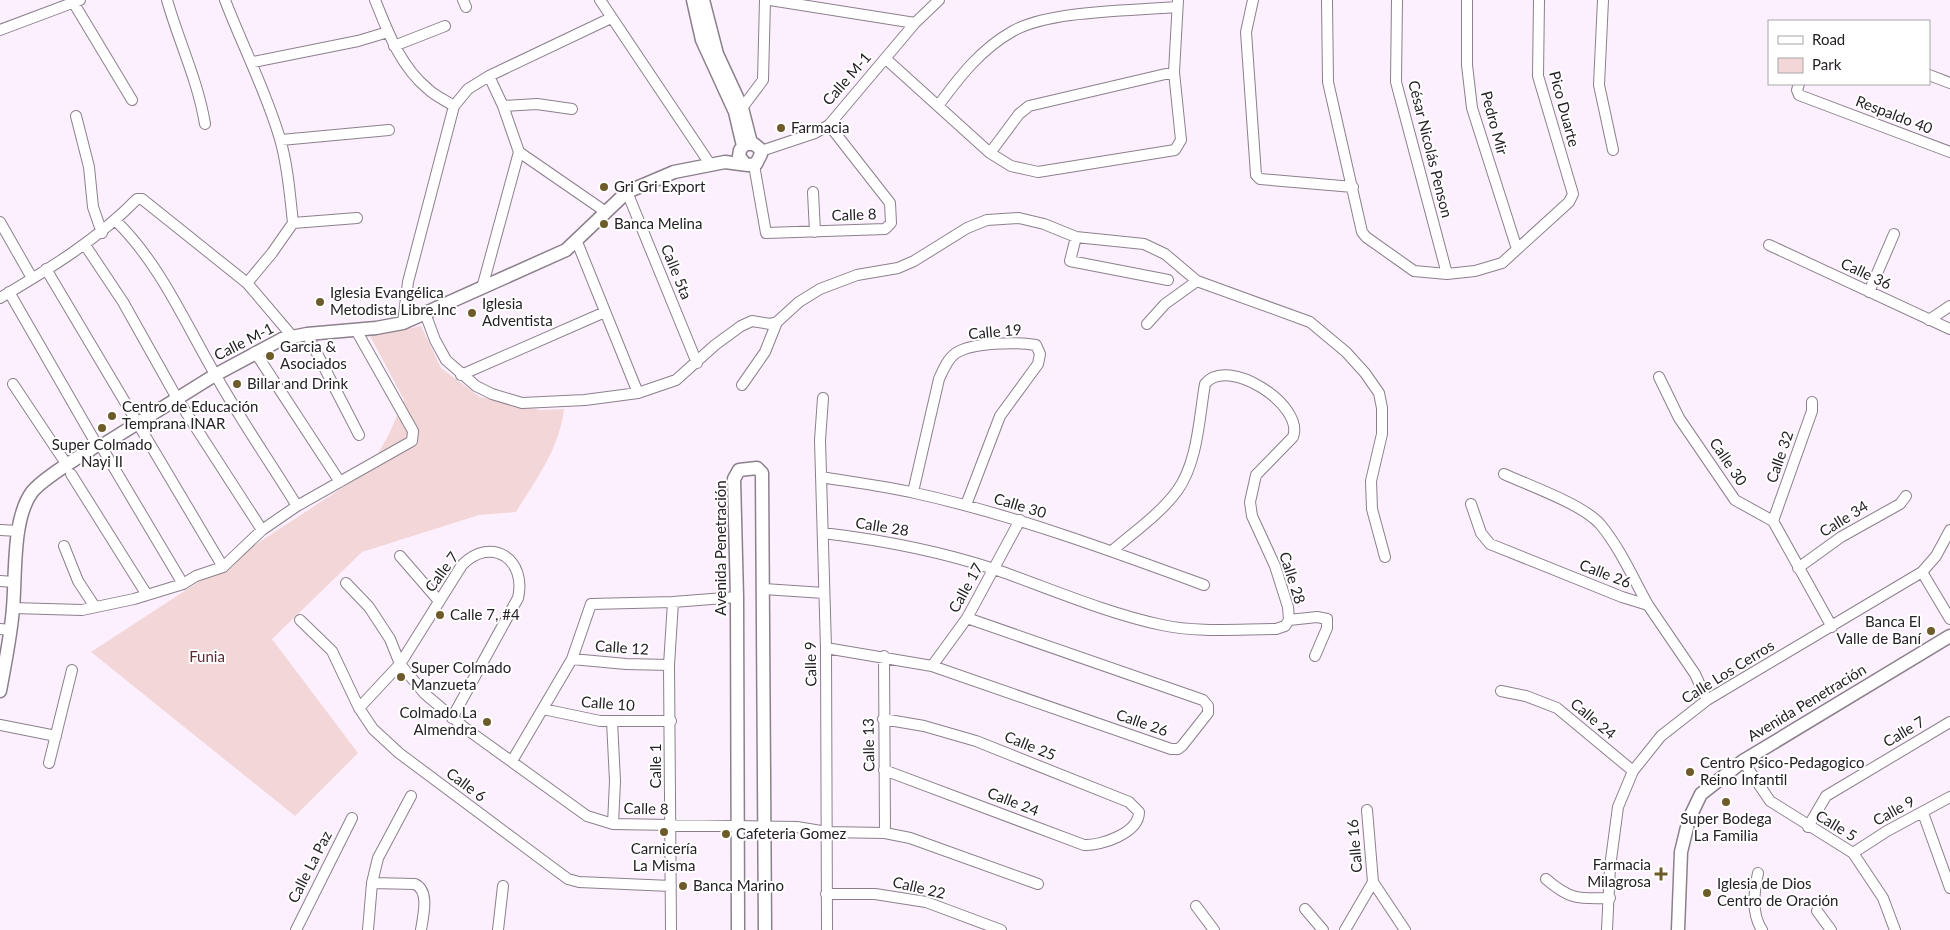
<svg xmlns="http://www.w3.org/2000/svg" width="1950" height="930" viewBox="0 0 1950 930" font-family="Lato,sans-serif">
<rect width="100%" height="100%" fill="#fdf0fe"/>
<path fill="#f3d7d8" d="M421 326 441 368 480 397 540 410 564 409C560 447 536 480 516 512L479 515 362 552 272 639 358 753 295 816 91 652 368 471 389 434 404 400 370 336Z"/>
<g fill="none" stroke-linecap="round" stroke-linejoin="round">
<g stroke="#8b808c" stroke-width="12">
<path id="minor" d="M167 0C179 42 198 81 205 124
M225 0C243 47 266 91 280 139 288 166 290 196 293 223L272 253 247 283
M375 0C388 32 400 66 428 89 435 96 445 100 454 106
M463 0 466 7
M600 0 710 164
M770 0 915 23
M1253 0 1246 32 1256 175 1260 179 1353 187
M1327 0 1328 82 1362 232 1366 237 1414 271 1447 274 1475 271 1502 263 1569 202 1573 194 1538 76 1539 0
M1397 0 1396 82 1447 274
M1467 0V65L1472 108 1517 249
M1603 0 1599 85 1613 150
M73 2 132 100
M0 30 80 0
M394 46 445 26
M886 59 990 153 1011 166 1038 172 1175 150 1181 140 1174 72 1178 0
M253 62 358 41 388 32
M1929 75 1950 83
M1799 84 1797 90 1799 95 1950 152
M503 106 537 104 572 109
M938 106C960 76 981 49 1013 31 1051 10 1132 11 1176 7
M742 108 763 80 765 0
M76 116 89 167 93 207 102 233
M281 140 389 130
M761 151 815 133 829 125 915 23 939 0
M519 152 606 212
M990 153 1019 114 1029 106 1174 72
M754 165 766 233 885 229 891 223 890 203 829 125
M627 192 697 363
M813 192 815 232
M116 221C160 264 184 321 215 374 240 419 270 462 297 506
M0 222 32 278
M293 223 357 218
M1076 237 1070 261 1168 280
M577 242 638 393
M85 245 123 302 178 400 262 530
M1769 245 1950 329
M46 269 223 567
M482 288 519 152 503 106 489 76
M9 292 97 445
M1869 292 1894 234
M0 298C49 269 97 240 137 199H142L247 283 292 336
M425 313 435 340 446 360 476 386 492 394 522 403 585 400 638 393 676 380 715 345 741 326 752 321 770 324 777 322 799 302 820 289 857 275 898 268 914 261 967 228 987 220 1019 218 1044 224 1076 237 1144 244 1165 254 1197 281 1310 322 1346 352 1365 373 1379 393 1382 408V434L1371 481 1372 509 1385 557
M1929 320 1950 306
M403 323 408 282 454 106 468 89 489 76 611 18
M1147 324 1165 304 1197 281
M307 334 359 435
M255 352 340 482
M461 375 605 312
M1659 377 1679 418 1735 500 1773 521 1832 627
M13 384 67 465
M742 385 765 352 777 322
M823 398 820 440 826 648 827 930
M101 446 183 584
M71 474 147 595
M1504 474C1530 486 1582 504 1600 524 1620 548 1633 578 1648 605
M821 477C852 482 884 486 915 493 1014 515 1109 550 1204 585
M913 492 939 379C943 370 948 358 956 353 973 342 1016 342 1036 345L1040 354 1038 364 1000 416 966 505
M1471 504 1481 533 1490 544 1622 597 1648 605 1695 674 1707 700
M1773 521 1812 411V402
M0 530 19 531
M823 533C882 540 940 551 997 570 1051 589 1106 613 1162 625 1197 633 1240 629 1276 629L1285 626 1289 620 1288 607 1275 566 1252 516 1250 502 1256 475 1293 437C1305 405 1227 355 1205 384 1199 418 1198 462 1177 491 1160 514 1134 532 1112 551
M64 546 78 581 95 607
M400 556 439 601
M1798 568 1841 537 1900 504 1906 496
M1922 572 1950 619
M0 581 14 582
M346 583 369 607 390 639 400 664 425 694 465 728 587 816 613 824 797 827 827 832 885 833 910 838 1038 884
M764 589 824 593
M13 608 82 610 134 599 183 584 196 576 223 567 262 530 297 506 412 441 413 431 356 330
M300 620 332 651 359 708 373 729 399 753 545 862 568 879 579 882 671 886
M1289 620 1317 617 1327 619V628L1315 656
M0 629 11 630
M826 648 932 666 1171 749H1178L1182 746 1208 713V706L1203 700 967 618
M884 656 885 833
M572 659 626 664 669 665
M932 666 967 618 1020 520
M1501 691 1526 696 1557 708 1633 771
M359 708 400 664 462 565C492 535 527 560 518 598L452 718
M543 709 600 721H671
M883 719 924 726 976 741 1129 802 1139 812C1139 833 1101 846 1084 845L884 770
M612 721 615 781 613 824
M0 725 56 736
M512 761 572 659 591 604 673 602 737 597
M1743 761 1770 801 1853 853 1883 898 1895 930
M49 763 72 670
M1367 810 1373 882 1405 930
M1923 813 1950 888
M1808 827 1826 796 1950 722
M1853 853 1887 831 1950 797
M1758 873C1754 892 1751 913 1762 930
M1546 879C1570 900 1579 899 1610 898
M372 883 415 884C430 891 423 916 421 930
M826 894H875L926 902 1001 930
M1196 906 1214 930
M1305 909 1323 930
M1817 911 1831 930
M296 930 352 818
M368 930 372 883 378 858 411 796
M498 930 503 886
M671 930 669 665 673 602
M1345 930 1373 882
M1607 930 1610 867 1618 807 1633 771 1661 736 1707 700 1922 572 1936 556 1950 530"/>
</g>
<g stroke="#8b808c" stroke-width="15">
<path id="tertiary" d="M693 0 702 40 735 112 743 146
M703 0 717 54 742 108 751 143
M0 691C5 663 11 635 13 608 16 575 12 519 32 492 44 477 80 457 97 445L101 446 215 375 282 339 307 334 376 328 403 323 566 250 627 192 674 172 725 162 748 165 756 164 761 154 760 149 754 144H745L740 150 739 156 745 164
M738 930 737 597 734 479 739 470 757 468 762 473 765 930
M1678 930 1681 852 1689 819 1701 794 1743 761 1950 636"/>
</g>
<use href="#minor" stroke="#fff" stroke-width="10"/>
<use href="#tertiary" stroke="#fff" stroke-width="12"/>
</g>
<g fill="#6d5b29" stroke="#fff" stroke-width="2">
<circle cx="781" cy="128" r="5"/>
<circle cx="604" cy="187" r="5"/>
<circle cx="604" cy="224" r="5"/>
<circle cx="320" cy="302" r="5"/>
<circle cx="472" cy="313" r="5"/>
<circle cx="270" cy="356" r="5"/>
<circle cx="237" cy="384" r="5"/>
<circle cx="112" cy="416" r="5"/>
<circle cx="102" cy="428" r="5"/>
<circle cx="440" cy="615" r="5"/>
<circle cx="1931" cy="631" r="5"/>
<circle cx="401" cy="677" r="5"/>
<circle cx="487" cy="722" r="5"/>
<circle cx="1690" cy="772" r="5"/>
<circle cx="1726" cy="802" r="5"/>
<circle cx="664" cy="832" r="5"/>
<circle cx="726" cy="834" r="5"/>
<path d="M1658.5 866.5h5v5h5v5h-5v5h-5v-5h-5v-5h5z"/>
<circle cx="683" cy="886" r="5"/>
<circle cx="1707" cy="893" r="5"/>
</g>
<g text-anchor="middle" stroke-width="4" stroke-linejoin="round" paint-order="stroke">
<g font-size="15" fill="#262126" stroke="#fff">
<text transform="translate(847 79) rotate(-49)" y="5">Calle M-1</text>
<text transform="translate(1564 109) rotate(75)" y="5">Pico Duarte</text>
<text transform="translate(1894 115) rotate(21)" y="5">Respaldo 40</text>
<text transform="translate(1494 123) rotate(75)" y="5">Pedro Mir</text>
<text transform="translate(1430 149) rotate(76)" y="5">César Nicolás Penson</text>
<text transform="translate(854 215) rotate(-2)" y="5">Calle 8</text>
<text transform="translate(676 272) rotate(68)" y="5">Calle 5ta</text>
<text transform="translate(1866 274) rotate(25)" y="5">Calle 36</text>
<text transform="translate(995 332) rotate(-5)" y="5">Calle 19</text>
<text transform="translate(244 342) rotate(-27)" y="5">Calle M-1</text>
<text transform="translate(1780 457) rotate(-71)" y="5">Calle 32</text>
<text transform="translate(1728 462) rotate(56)" y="5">Calle 30</text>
<text transform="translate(1020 506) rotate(17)" y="5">Calle 30</text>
<text transform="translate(1844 519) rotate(-32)" y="5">Calle 34</text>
<text transform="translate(882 527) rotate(9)" y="5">Calle 28</text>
<text transform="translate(721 548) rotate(-90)" y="5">Avenida Penetración</text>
<text transform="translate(442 572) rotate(-54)" y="5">Calle 7</text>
<text transform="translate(1605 574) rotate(21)" y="5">Calle 26</text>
<text transform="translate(1292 578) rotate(72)" y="5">Calle 28</text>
<text transform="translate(966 588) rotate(-61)" y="5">Calle 17</text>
<text transform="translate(622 648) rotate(4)" y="5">Calle 12</text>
<text transform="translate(811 664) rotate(-91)" y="5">Calle 9</text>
<text transform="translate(1728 672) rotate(-32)" y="5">Calle Los Cerros</text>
<text transform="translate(1807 703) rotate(-31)" y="5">Avenida Penetración</text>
<text transform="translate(608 704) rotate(4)" y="5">Calle 10</text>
<text transform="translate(1593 719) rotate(40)" y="5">Calle 24</text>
<text transform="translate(1142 723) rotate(19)" y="5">Calle 26</text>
<text transform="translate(1904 732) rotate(-31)" y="5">Calle 7</text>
<text transform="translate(869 745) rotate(-91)" y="5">Calle 13</text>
<text transform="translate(1030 746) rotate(22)" y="5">Calle 25</text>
<text transform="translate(656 766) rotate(-90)" y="5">Calle 1</text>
<text transform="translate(466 785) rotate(37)" y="5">Calle 6</text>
<text transform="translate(1013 802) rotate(21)" y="5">Calle 24</text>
<text transform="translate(646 809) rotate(1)" y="5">Calle 8</text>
<text transform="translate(1894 811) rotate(-29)" y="5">Calle 9</text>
<text transform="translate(1836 826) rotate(31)" y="5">Calle 5</text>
<text transform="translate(1355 846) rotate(-95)" y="5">Calle 16</text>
<text transform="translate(310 867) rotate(-63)" y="5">Calle La Paz</text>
<text transform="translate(919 888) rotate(13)" y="5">Calle 22</text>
</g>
<g font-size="15" fill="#262126" stroke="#fff" text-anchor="start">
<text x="791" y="133">Farmacia</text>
<text x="614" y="192">Gri Gri Export</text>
<text x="614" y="229">Banca Melina</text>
<text x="330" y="298">Iglesia Evangélica<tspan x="330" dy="17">Metodista Libre.Inc</tspan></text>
<text x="482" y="309">Iglesia<tspan x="482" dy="17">Adventista</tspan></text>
<text x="280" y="352">Garcia &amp;<tspan x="280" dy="17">Asociados</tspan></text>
<text x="247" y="389">Billar and Drink</text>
<text x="122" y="412">Centro de Educación<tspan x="122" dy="17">Temprana INAR</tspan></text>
<text x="102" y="450" text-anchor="middle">Super Colmado<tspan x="102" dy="17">Nayi II</tspan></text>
<text x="450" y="620">Calle 7, #4</text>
<text x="1921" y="627" text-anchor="end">Banca El<tspan x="1921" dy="17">Valle de Baní</tspan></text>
<text x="411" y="673">Super Colmado<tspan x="411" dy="17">Manzueta</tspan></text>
<text x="477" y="718" text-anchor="end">Colmado La<tspan x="477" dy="17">Almendra</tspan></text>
<text x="1700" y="768">Centro Psico-Pedagogico<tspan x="1700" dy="17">Reino Infantil</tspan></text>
<text x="1726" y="824" text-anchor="middle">Super Bodega<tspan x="1726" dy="17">La Familia</tspan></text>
<text x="736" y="839">Cafeteria Gomez</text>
<text x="664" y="854" text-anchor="middle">Carnicería<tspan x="664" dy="17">La Misma</tspan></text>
<text x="1651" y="870" text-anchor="end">Farmacia<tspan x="1651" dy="17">Milagrosa</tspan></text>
<text x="1717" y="889">Iglesia de Dios<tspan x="1717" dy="17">Centro de Oración</tspan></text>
<text x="693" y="891">Banca Marino</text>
</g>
<g font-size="15" fill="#5f2a31" stroke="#fff">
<text x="207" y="662">Funia</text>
</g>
</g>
<rect x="1768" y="20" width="162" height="65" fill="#ffffff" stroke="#a8a6a8"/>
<rect x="1778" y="36" width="25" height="8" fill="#ffffff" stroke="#a8a6a8"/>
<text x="1812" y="45" font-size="15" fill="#262126">Road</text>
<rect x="1778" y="58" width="25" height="15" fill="#f3d7d8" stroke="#a8a6a8"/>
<text x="1812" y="70" font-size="15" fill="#262126">Park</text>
</svg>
